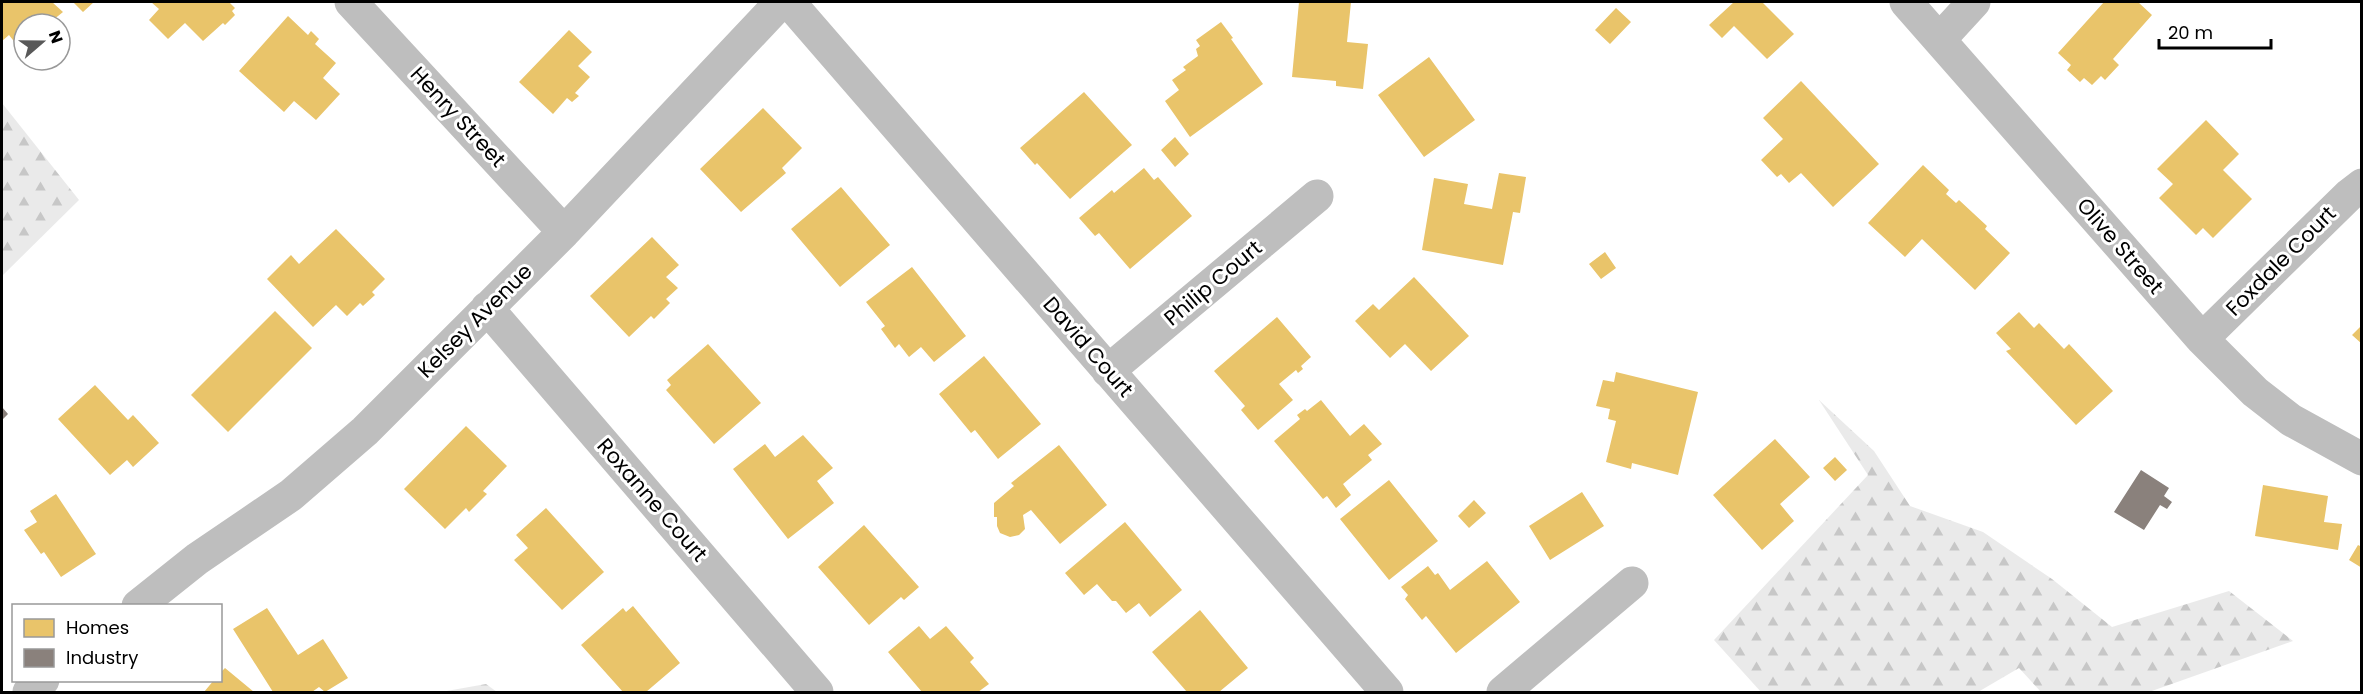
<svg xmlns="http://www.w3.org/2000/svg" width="2363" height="694" viewBox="0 0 2363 694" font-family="Poppins,sans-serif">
<defs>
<pattern id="forest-firs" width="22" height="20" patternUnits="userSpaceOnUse" patternTransform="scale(1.5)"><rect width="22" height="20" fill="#eaeaea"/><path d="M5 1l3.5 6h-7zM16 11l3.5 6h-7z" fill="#c7c7c7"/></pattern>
</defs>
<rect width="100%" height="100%" fill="#fff"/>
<path fill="url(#forest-firs)" d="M2 103 79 200 2 276Z
M1819 400 1874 451 1910 506 1983 532 2052 579 2112 627 2229 591 2293 641 2149 692H2041L2019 668 1978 692H1761L1714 640 1868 475Z
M486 684 497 692H441Z"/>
<path fill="#e9c46a" d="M2 2H52L63 12 48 24H24V54L9 35 2 41Z
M73 2H94L83 12Z
M151 2H229L235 8 232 11 235 15 225 25 223 23 203 41 185 23 168 39 149 20 159 9Z
M1299 2H1351L1347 42 1368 44 1363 89 1336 86V81L1292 77Z
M1734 2H1762L1794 34 1767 59 1734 26 1722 38 1709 25Z
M2104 2H2138L2152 15 2113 59 2119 65 2105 80 2101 76 2092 85 2084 78 2080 82 2067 70 2071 65 2058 53Z
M1616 8 1631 22 1610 44 1595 30Z
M288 16 308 35 311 31 319 39 315 44 336 63 323 78 340 94 316 120 294 101 284 112 239 71Z
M1221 22 1233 38 1231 39 1263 84 1190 137 1165 101 1179 90 1172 80 1186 70 1183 67 1198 56 1196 49 1200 46 1196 40Z
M569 30 592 52 578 66 590 77 575 93 579 96 572 102 567 98 553 114 519 82Z
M1429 57 1475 120 1424 157 1378 95Z
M1801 81 1879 164 1833 207 1801 173 1789 183 1781 174 1777 177 1761 160 1783 139 1763 118Z
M1084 92 1132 145 1070 199 1037 163 1035 165 1020 148Z
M763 108 802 148 782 168 786 173 741 212 700 169Z
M2206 120 2239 154 2223 170 2252 199 2213 238 2203 228 2196 235 2159 198 2173 184 2157 169Z
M1175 137 1189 154 1175 167 1161 150Z
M1923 165 1949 190 1946 194 1956 203 1959 200 1987 226 1985 229 2010 253 1975 290 1922 239 1905 257 1868 223Z
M1144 168 1154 180 1158 177 1192 216 1130 269 1099 233 1095 236 1079 218 1112 190 1114 193Z
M1499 173 1526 177 1520 213 1513 212 1503 265 1422 250 1434 178 1468 184 1464 204 1492 209Z
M841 187 890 245 840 287 791 229Z
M336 229 385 279 372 292 375 295 363 306 360 303 347 316 336 305 313 327 267 279 291 255 299 264Z
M652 237 679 265 666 277 678 288 666 299 670 303 654 319 651 316 629 337 590 296Z
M1605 252 1616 268 1601 279 1589 264Z
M912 267 966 336 934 362 921 347 909 357 899 344 895 348 881 329 885 326 866 302Z
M1414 277 1469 336 1431 371 1405 344 1390 358 1355 321 1373 304 1379 310Z
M275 311 312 348 228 432 191 395Z
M2019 312 2034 328 2039 323 2064 349 2069 344 2113 391 2076 425 2006 351 2011 349 1996 333Z
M1277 317 1311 357 1301 366 1303 369 1298 373 1296 370 1279 384 1293 400 1258 430 1241 410 1245 406 1214 371Z
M2362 325V344L2352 335Z
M708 344 761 403 714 444 666 390 671 385 667 380Z
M984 356 1041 424 998 459 975 430 971 433 939 394Z
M1616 372 1698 392 1678 475 1632 463 1631 469 1606 462 1616 421 1608 419 1610 409 1596 406 1603 380 1614 382Z
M95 385 128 420 133 415 159 443 133 467 127 460 110 475 58 419Z
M1321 400 1350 436 1364 424 1382 444 1368 455 1372 460 1343 484 1351 495 1336 508 1327 496 1323 499 1274 441 1300 419 1297 415 1305 409 1307 411Z
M466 426 507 466 483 491 487 494 469 512 466 508 445 529 404 489Z
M803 435 833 468 817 481 834 503 788 539 733 469 765 444 775 457Z
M1775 439 1810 477 1780 504 1794 521 1762 550 1713 495Z
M1059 445 1107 505 1060 544 1031 510 1023 515 1025 529 1019 535 1010 537 1000 533 997 526V517H994V503L1014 486 1011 483Z
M1835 457 1847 470 1835 481 1823 468Z
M1389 480 1438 541 1389 580 1340 519Z
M2263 485 2328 496 2324 522 2342 524 2338 550 2255 536Z
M1582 492 1604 526 1550 560 1529 526Z
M56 494 96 554 61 577 44 552 41 554 24 530 37 522 30 511Z
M1474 500 1486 513 1469 528 1458 516Z
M546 508 604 572 562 610 514 560 528 548 516 535Z
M1125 522 1182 590 1150 617 1139 603 1126 613 1116 601H1112L1097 584 1084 595 1065 573Z
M864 525 919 587 904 600 901 597 869 625 818 567Z
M2358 545 2362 547V568L2349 560Z
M1487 561 1520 602 1456 653 1426 616 1422 620 1405 599 1408 595 1401 587 1428 566 1435 575 1438 573 1450 590Z
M633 606 680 663 646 692H623L581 645 623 608 626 612Z
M267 608 298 655 323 639 348 678 325 692 319 687 312 692H273L233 629Z
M1200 610 1248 668 1219 692H1187L1152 652Z
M919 626 930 639 946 626 974 658 970 662 989 684 978 692H922L888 652Z
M225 668 254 692H204L214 680H220V673Z"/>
<path fill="#8a817c" d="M2 407 8 414 2 420Z
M2141 470 2169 488 2164 496 2172 502 2167 509 2160 505 2144 530 2114 512Z"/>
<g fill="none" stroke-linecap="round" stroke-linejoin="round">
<path stroke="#bebebe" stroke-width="33" d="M351 2 564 232
M789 2 1387 692
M1906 2 2202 339 2255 392 2291 420 2362 459
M1940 39 1974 2
M487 308 817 692
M2202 339 2349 195 2362 185
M1108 371 1317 196
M138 606 197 559 291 495 365 431 564 232 781 2
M29 692 43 680
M1503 692 1632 583"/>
</g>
<g text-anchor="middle" stroke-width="6" stroke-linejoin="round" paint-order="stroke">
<g font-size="21" fill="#000" stroke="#fff">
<text transform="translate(458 117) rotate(47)" y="7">Henry Street</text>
<text transform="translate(2120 246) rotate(49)" y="7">Olive Street</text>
<text transform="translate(2281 261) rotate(-45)" y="7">Foxdale Court</text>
<text transform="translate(1213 283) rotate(-40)" y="7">Philip Court</text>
<text transform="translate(475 321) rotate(-45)" y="7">Kelsey Avenue</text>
<text transform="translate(1088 347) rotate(49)" y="7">David Court</text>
<text transform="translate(652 500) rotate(49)" y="7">Roxanne Court</text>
</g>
</g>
<rect width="2363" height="694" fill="none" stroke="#000000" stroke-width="6"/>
<rect x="12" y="604" width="210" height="78" fill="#ffffff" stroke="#999999" stroke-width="1.5"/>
<rect x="24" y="619" width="30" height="18" fill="#e9c46a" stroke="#999999" stroke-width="1.5"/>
<text x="66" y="634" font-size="18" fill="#000000">Homes</text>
<rect x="24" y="649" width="30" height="18" fill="#8a817c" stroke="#999999" stroke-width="1.5"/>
<text x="66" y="664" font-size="18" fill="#000000">Industry</text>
<g transform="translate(42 42) rotate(70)"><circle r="28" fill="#ffffff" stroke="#999999" stroke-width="1.5"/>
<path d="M0-4.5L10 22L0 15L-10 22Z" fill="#595959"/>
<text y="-9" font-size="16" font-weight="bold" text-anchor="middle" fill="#000000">N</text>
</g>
<path d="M2159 39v9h112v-9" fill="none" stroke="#000000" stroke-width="3"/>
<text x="2168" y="39" font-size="18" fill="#000000" stroke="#ffffff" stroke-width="4.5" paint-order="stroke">20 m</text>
</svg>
